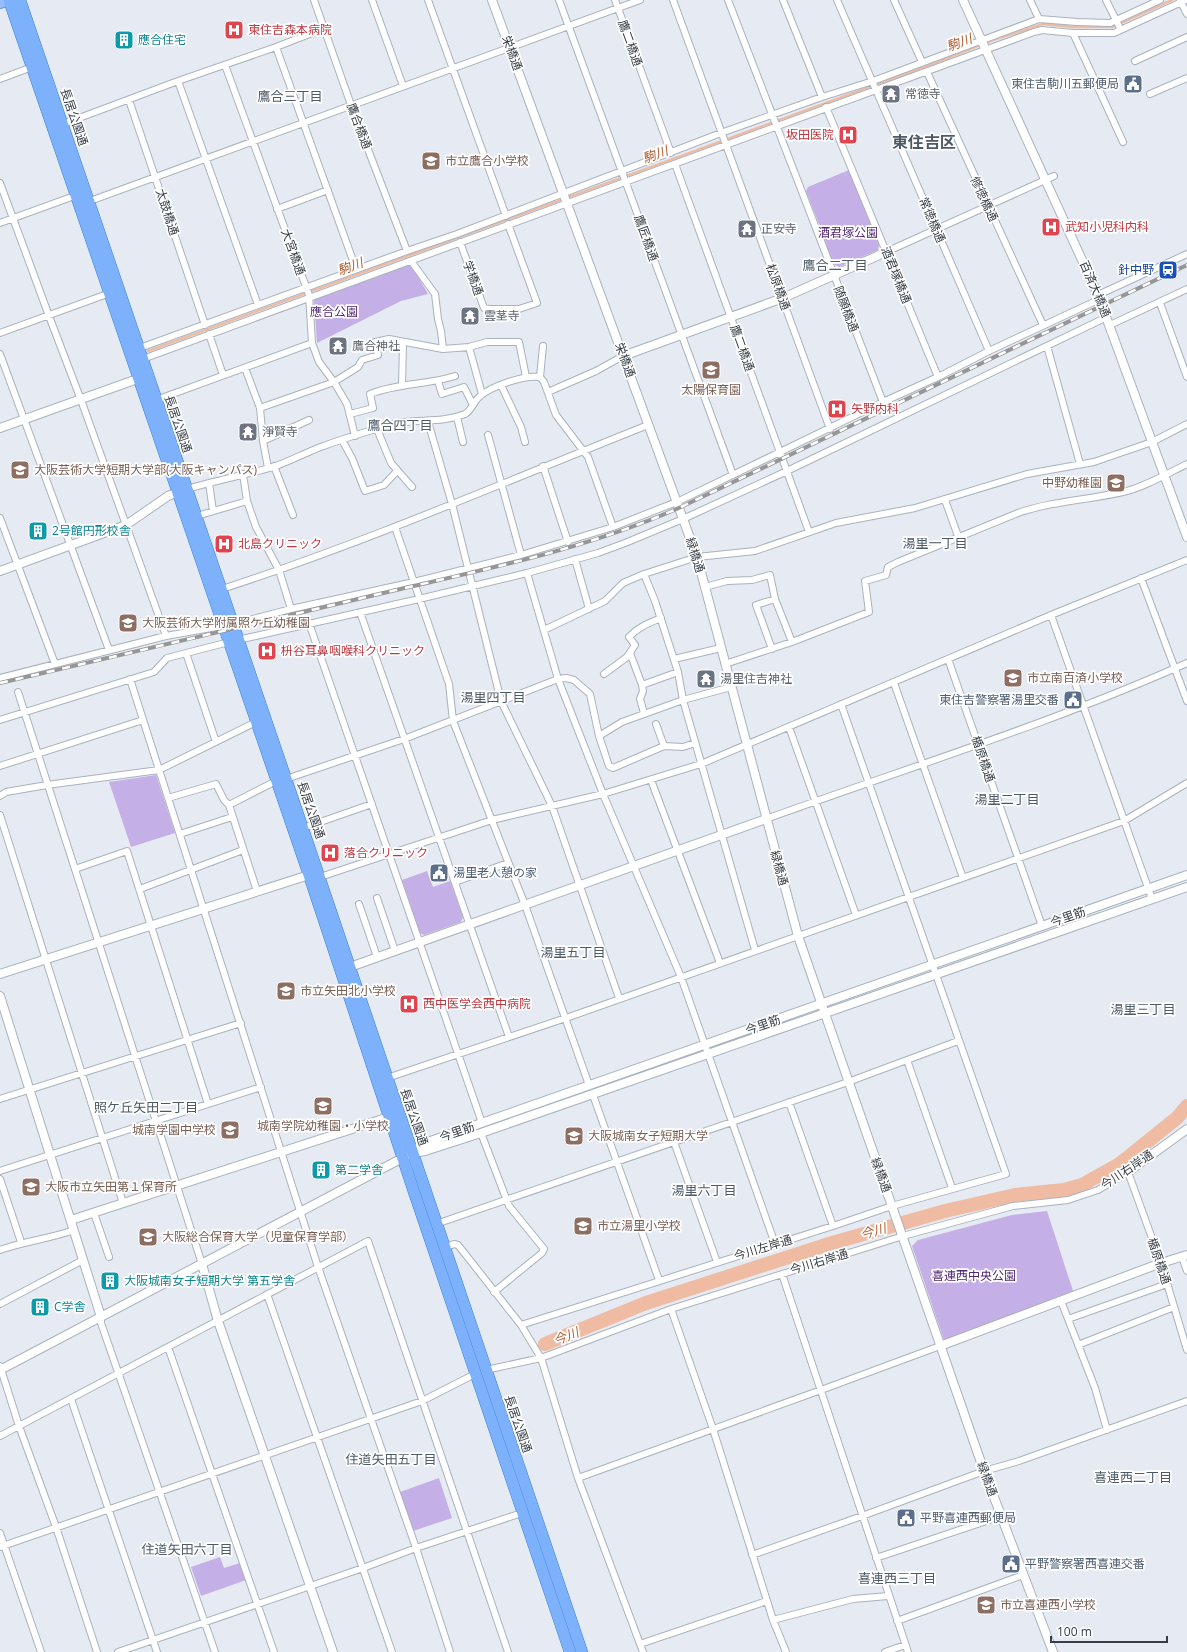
<svg xmlns="http://www.w3.org/2000/svg" width="1187" height="1652" viewBox="0 0 1187 1652" font-family="'Open Sans','Noto Sans JP',sans-serif">
<rect width="100%" height="100%" fill="#e6ebf3"/>
<path fill="#c4afe7" d="M849 170 879 245 878 250 839 267 833 264 823 234 806 191 808 187Z
M408 264 412 266 428 294 401 301 317 343 314 301 316 297Z
M156 775 175 833 131 847 109 782Z
M427 871 433 887 450 881 463 917 461 922 424 935 420 933 402 880Z
M1047 1211 1073 1291 944 1340 912 1246 918 1240 1012 1215Z
M439 1478 452 1518 413 1531 400 1492Z
M220 1557 224 1568 240 1563 246 1580 201 1596 191 1567Z"/>
<g fill="none" stroke-linecap="round" stroke-linejoin="round">
<path stroke="#efbca3" stroke-width="2.5" d="M148 351 924 67 993 40 1043 24 1074 27H1112L1172 0"/>
<path stroke="#efbca3" stroke-width="14" d="M545 1344 646 1303 832 1243 945 1211 1015 1195 1064 1190 1082 1185 1121 1163 1178 1117 1187 1106"/>
<g stroke="#a9b2be" stroke-width="8">
<path id="minor" d="M314 0 351 105 407 251
M372 0 403 86
M428 0 506 216
M559 0 733 475
M615 0 671 153
M673 0 830 429
M728 0 883 402
M783 0 822 97
M837 0 989 351
M894 0 922 62
M1030 0 1039 19
M1106 0 1120 28
M1180 0 1187 14
M1073 33 1123 142
M276 47 356 269
M1135 61 1187 37
M225 65 309 295 312 343 319 362 334 382 347 404 355 436
M927 72 1043 325
M0 79 32 67
M178 81 258 305
M1150 94 1187 78
M129 100 205 325
M826 107 938 377
M63 124 178 81 276 47 325 28
M675 164 809 532
M0 183 49 316 81 400 166 636
M87 200 90 201 640 0
M277 209 328 190
M0 223 77 195
M460 242 484 308 488 309H519L537 303 508 224
M886 252 1054 176
M411 261 435 294 438 319 441 331 443 349
M1098 295 1187 254
M1160 303 1187 377
M1110 325 1187 289
M0 333 110 293
M209 334 223 375
M543 346 540 377 544 382 556 415 588 457 613 527
M1047 346 1080 464
M469 347 482 394
M137 349 407 251 457 234 721 133 822 97 873 81 1039 19 1077 22 1110 23 1160 0
M0 354 109 650
M140 360 1034 32 1042 30 1073 33H1114L1186 0
M245 368 260 408 334 382 358 367 362 360 378 355 375 342 389 339 443 349 469 347 487 342H519L526 377
M438 381 442 394 464 387 473 405
M501 385 521 427 525 442
M402 386 403 343
M548 392 596 371 623 356
M156 400 312 343
M260 408 263 441 268 468
M350 414 373 408 370 394C397 383 427 385 455 376
M457 417 463 442
M428 422 452 504 501 701 552 806 619 998
M377 429 391 463 412 487
M488 435 521 555
M342 440 352 458 365 491 384 485 397 471
M263 441 309 420
M274 466 293 515
M543 466 568 542
M243 474 247 501 256 527 279 570 291 609
M209 483 213 511
M187 489C215 481 244 475 273 467 288 462 303 454 318 448 342 439 368 431 393 424 417 418 440 424 465 414 471 411 473 403 478 398 490 386 524 375 540 377
M945 500 958 536
M197 516 247 501
M0 518 55 664
M395 527 449 684 453 721 525 905 589 1085
M575 559 589 609
M527 573 558 679 603 794 681 977 775 1244
M1141 578 1187 701
M705 587 727 581 752 580 770 575 775 599 792 642
M222 589C367 542 507 481 648 425
M360 612 509 1037
M1051 615 1152 899
M309 623 482 1123
M544 630 605 601 623 583 644 574 697 557 755 551 836 523 915 508 1027 474 1094 462 1152 442 1187 424
M772 649 756 605 775 599
M186 653 216 742
M630 653 642 685 643 691 640 699 644 713
M674 659 721 648
M948 659 1042 926
M725 664 792 642 869 612 865 581 886 575 888 567 898 562 1018 513C1052 501 1088 500 1123 492 1145 487 1166 474 1187 464
M678 672 683 700 731 687
M604 674 627 657 635 645 629 637C638 627 649 623 661 618
M0 678 166 636 233 624 291 609 414 582 521 555 613 527 679 501 883 402 938 377 989 351 1100 299
M130 679 318 1267 416 1548 450 1652
M894 683 963 878
M642 685 678 672 655 601 644 574
M18 692 202 1264
M0 720 154 672 167 658 229 642 419 599 527 573 598 553 625 543 683 519 787 471 1107 317
M656 724 664 746
M789 727 856 915
M599 736 622 722 683 700 755 950
M0 766 143 720
M286 779 404 739 558 679 566 678 574 680 590 694 599 736 609 766 613 768 664 746 683 747 695 743
M651 780 720 963
M0 796 6 792 47 785 159 770 256 722
M168 798 216 784 224 800 229 805
M0 815 123 1203
M766 819C907 768 1050 724 1187 663
M303 828 372 804
M180 834 232 817
M75 869 127 851 208 1104
M320 877 492 820 603 794 701 764 1051 615 1187 560
M455 882 508 863
M140 889 243 850
M257 891 229 805 276 781
M377 898 395 951
M359 904 377 957
M907 1060 952 1188
M387 1078 566 1018 1124 821 1187 783
M593 1095 659 1280
M0 1099 241 1023
M789 1102 833 1226
M481 1133 509 1206 544 1249 542 1253 494 1292
M674 1142 717 1262
M0 1171 261 1087
M0 1179 21 1242
M94 1213 109 1257
M436 1224 848 1082 958 1041
M444 1248 454 1244 458 1245 521 1325 541 1358 578 1478 643 1652
M0 1250C25 1241 49 1239 74 1230
M1182 1257 1187 1271
M782 1274 908 1652
M267 1294 392 1652
M1061 1301 1095 1388 1107 1430
M0 1304 83 1260
M671 1309 713 1429 773 1620 786 1652
M101 1317V1323L215 1652
M1068 1319 1167 1284
M521 1325 833 1226 892 1206 1006 1174 841 704
M1078 1345 1174 1307
M168 1347 274 1652
M0 1366 19 1426 56 1527 97 1652
M486 1370 541 1358 671 1309 903 1236 1013 1206 1068 1200 1098 1190 1128 1172 1161 1263 1187 1350
M71 1399 157 1652
M0 1436 368 1241 508 1652
M578 1478 821 1390 940 1346
M0 1533 41 1652
M0 1547 422 1401 475 1374
M752 1555 862 1516 984 1471 1019 1461 1187 1401
M876 1558 1001 1516
M773 1620 853 1599 888 1596
M897 1621 1023 1575
M640 1644 767 1601
M118 1652 363 1568 416 1548 522 1513
M885 1652 905 1645"/>
</g>
<g stroke="#a9b2be" stroke-width="10">
<path id="tertiary" d="M492 0 697 557 798 936 984 1471 1053 1652
M963 0 1098 295 1187 537
M623 356 783 298 886 252
M0 428 143 377
M0 571 126 525 168 496 183 490
M350 967 766 819
M0 974 309 875 314 876
M0 996 101 1317
M413 1153 425 1151 481 1133 1187 887
M1128 1172 1187 1129
M71 1220 389 1117
M202 1264 218 1321 333 1652
M940 1346 1161 1263 1187 1255
M0 1370 412 1153 422 1144 1187 875"/>
</g>
<g stroke="#6595e2" stroke-width="12">
<path id="primary" d="M0 3 10 0"/>
</g>
<g stroke="#3782dc" stroke-width="12">
<path id="trunk" d="M9 0 309 875 413 1189 570 1652
M20 0 286 779 582 1652"/>
</g>
<use href="#minor" stroke="#fff" stroke-width="6"/>
<use href="#tertiary" stroke="#fff" stroke-width="8"/>
<use href="#primary" stroke="#95bcfd" stroke-width="10"/>
<use href="#trunk" stroke="#7eb1fc" stroke-width="11"/>
<g stroke="#969696" stroke-width="4">
<path id="rail" d="M0 683C126 654 253 624 379 594 481 570 585 550 681 507L1187 265"/>
</g>
<use href="#rail" stroke="#fff" stroke-width="2.5" stroke-dasharray="8" stroke-linecap="butt"/>
</g>
<defs>
<g id="hospital-square" transform="scale(1)"><rect x="-9" y="-9" width="18" height="18" rx="4" fill="#e0444e" stroke="#fff"/><path d="M-5-5h3v3.5h4V-5h3V5h-3V1.5h-4V5h-3Z" fill="#fff"/></g>
<g id="building-square" transform="scale(1)"><rect x="-9" y="-9" width="18" height="18" rx="4" fill="#0f9aa8" stroke="#fff"/><path d="M-4-6H4V6H1V3H-1V6H-4ZM-2.5-4.3h1.7v1.8h-1.7ZM.8-4.3h1.7v1.8H.8ZM-2.5-1h1.7V.8h-1.7ZM.8-1h1.7V.8H.8Z" fill="#fff"/></g>
<g id="civic-square" transform="scale(1)"><rect x="-9" y="-9" width="18" height="18" rx="4" fill="#5c6f8a" stroke="#fff"/><path d="M-.6-6.5H3V-4.5H.6V-3L4-1V1h2V6H-6V1h2V-1L-.6-3ZM-1.2 2.5V6h2.4V2.5Z" fill="#fff"/></g>
<g id="temple-square" transform="scale(1)"><rect x="-9" y="-9" width="18" height="18" rx="4" fill="#6b7280" stroke="#fff"/><path d="M0-6L5-2H3V0L6.5 2.5H4V6H1.5V3h-3V6H-4V2.5H-6.5L-3 0V-2H-5Z" fill="#fff"/></g>
<g id="school-square" transform="scale(1)"><rect x="-9" y="-9" width="18" height="18" rx="4" fill="#8d6e63" stroke="#fff"/><path d="M0-5L7-2L0 1L-7-2ZM-4 1L0 2.5L4 1V4Q0 6-4 4Z" fill="#fff"/></g>
<g id="station-square" transform="scale(1)"><rect x="-9" y="-9" width="18" height="18" rx="4" fill="#1a4fb4" stroke="#fff"/><path d="M-3-6H3Q5-6 5-4V2Q5 4 3 4L4.5 6H3L1.5 4h-3L-3 6H-4.5L-3 4Q-5 4-5 2V-4Q-5-6-3-6ZM-3.5-4v3h7v-3ZM-3.5 1v1.5H-2V1ZM2 1v1.5H3.5V1Z" fill="#fff"/></g>
<g id="university-square" transform="scale(1)"><rect x="-9" y="-9" width="18" height="18" rx="4" fill="#8d6e63" stroke="#fff"/><path d="M0-5L7-2L0 1L-7-2ZM-4 1L0 2.5L4 1V4Q0 6-4 4Z" fill="#fff"/></g>
</defs>
<g fill-rule="evenodd">
<use href="#hospital-square" x="234" y="30"/>
<use href="#building-square" x="124" y="40"/>
<use href="#civic-square" x="1133" y="84"/>
<use href="#temple-square" x="891" y="94"/>
<use href="#hospital-square" x="848" y="135"/>
<use href="#school-square" x="431" y="161"/>
<use href="#hospital-square" x="1051" y="227"/>
<use href="#temple-square" x="747" y="229"/>
<use href="#station-square" x="1168" y="270"/>
<use href="#temple-square" x="470" y="316"/>
<use href="#temple-square" x="338" y="346"/>
<use href="#school-square" x="711" y="370"/>
<use href="#hospital-square" x="837" y="409"/>
<use href="#temple-square" x="248" y="432"/>
<use href="#university-square" x="20" y="470"/>
<use href="#school-square" x="1116" y="483"/>
<use href="#building-square" x="38" y="531"/>
<use href="#hospital-square" x="224" y="544"/>
<use href="#school-square" x="128" y="623"/>
<use href="#hospital-square" x="267" y="651"/>
<use href="#school-square" x="1013" y="678"/>
<use href="#temple-square" x="706" y="679"/>
<use href="#civic-square" x="1073" y="700"/>
<use href="#hospital-square" x="330" y="853"/>
<use href="#civic-square" x="439" y="873"/>
<use href="#school-square" x="286" y="991"/>
<use href="#hospital-square" x="409" y="1004"/>
<use href="#school-square" x="323" y="1106"/>
<use href="#school-square" x="230" y="1130"/>
<use href="#university-square" x="574" y="1136"/>
<use href="#building-square" x="321" y="1170"/>
<use href="#school-square" x="31" y="1187"/>
<use href="#school-square" x="583" y="1226"/>
<use href="#university-square" x="148" y="1237"/>
<use href="#building-square" x="110" y="1281"/>
<use href="#building-square" x="40" y="1307"/>
<use href="#civic-square" x="906" y="1518"/>
<use href="#civic-square" x="1011" y="1564"/>
<use href="#school-square" x="986" y="1605"/>
</g>
<g text-anchor="middle" stroke-width="3.5" stroke-linejoin="round" paint-order="stroke">
<g font-size="12" fill="#be3a42" stroke="#fff" text-anchor="start">
<text x="248" y="34">東住吉森本病院</text>
<text x="834" y="139" text-anchor="end">坂田医院</text>
<text x="1065" y="231">武知小児科内科</text>
<text x="851" y="413">矢野内科</text>
<text x="238" y="548">北島クリニック</text>
<text x="281" y="655">枡谷耳鼻咽喉科クリニック</text>
<text x="344" y="857">落合クリニック</text>
<text x="423" y="1008">西中医学会西中病院</text>
</g>
<g font-size="12" fill="#0d838f" stroke="#fff" text-anchor="start">
<text x="138" y="44">應合住宅</text>
<text x="52" y="535">2号館円形校舎</text>
<text x="335" y="1174">第二学舎</text>
<text x="124" y="1285">大阪城南女子短期大学 第五学舎</text>
<text x="54" y="1311">C学舎</text>
</g>
<g font-size="12" fill="#363d46" stroke="#fff">
<text transform="translate(630 43) rotate(70)" y="4">鷹二橋通</text>
<text transform="translate(512 53) rotate(70)" y="4">栄橋通</text>
<text transform="translate(74 117) rotate(71)" y="4">長居公園通</text>
<text transform="translate(359 126) rotate(69)" y="4">鷹合橋通</text>
<text transform="translate(984 199) rotate(65)" y="4">修徳橋通</text>
<text transform="translate(167 212) rotate(72)" y="4">太鼓橋通</text>
<text transform="translate(932 220) rotate(67)" y="4">常徳橋通</text>
<text transform="translate(646 238) rotate(70)" y="4">鷹匠橋通</text>
<text transform="translate(293 252) rotate(70)" y="4">大宮橋通</text>
<text transform="translate(896 275) rotate(68)" y="4">酒君塚橋通</text>
<text transform="translate(473 278) rotate(70)" y="4">学橋通</text>
<text transform="translate(778 287) rotate(70)" y="4">松原橋通</text>
<text transform="translate(1095 289) rotate(67)" y="4">百済大橋通</text>
<text transform="translate(846 309) rotate(69)" y="4">随願橋通</text>
<text transform="translate(742 348) rotate(70)" y="4">鷹二橋通</text>
<text transform="translate(625 360) rotate(70)" y="4">栄橋通</text>
<text transform="translate(178 424) rotate(71)" y="4">長居公園通</text>
<text transform="translate(695 555) rotate(72)" y="4">緑橋通</text>
<text transform="translate(983 759) rotate(71)" y="4">楯原橋通</text>
<text transform="translate(311 810) rotate(71)" y="4">長居公園通</text>
<text transform="translate(779 868) rotate(75)" y="4">緑橋通</text>
<text transform="translate(1068 917) rotate(-19)" y="4">今里筋</text>
<text transform="translate(763 1025) rotate(-19)" y="4">今里筋</text>
<text transform="translate(414 1117) rotate(71)" y="4">長居公園通</text>
<text transform="translate(457 1132) rotate(-19)" y="4">今里筋</text>
<text transform="translate(1127 1170) rotate(-34)" y="4">今川右岸通</text>
<text transform="translate(881 1175) rotate(70)" y="4">緑橋通</text>
<text transform="translate(763 1248) rotate(-17)" y="4">今川左岸通</text>
<text transform="translate(1159 1261) rotate(71)" y="4">楯原橋通</text>
<text transform="translate(819 1262) rotate(-17)" y="4">今川右岸通</text>
<text transform="translate(518 1424) rotate(71)" y="4">長居公園通</text>
<text transform="translate(987 1479) rotate(70)" y="4">緑橋通</text>
</g>
<g font-size="12" fill="#4e5e75" stroke="#fff" text-anchor="start">
<text x="1119" y="88" text-anchor="end">東住吉駒川五郵便局</text>
<text x="1059" y="704" text-anchor="end">東住吉警察署湯里交番</text>
<text x="453" y="877">湯里老人憩の家</text>
<text x="920" y="1522">平野喜連西郵便局</text>
<text x="1025" y="1568">平野警察署西喜連交番</text>
</g>
<g font-size="12" fill="#5b616d" stroke="#fff" text-anchor="start">
<text x="905" y="98">常徳寺</text>
<text x="761" y="233">正安寺</text>
<text x="484" y="320">雲茎寺</text>
<text x="352" y="350">鷹合神社</text>
<text x="262" y="436">淨賢寺</text>
<text x="720" y="683">湯里住吉神社</text>
</g>
<g font-size="12" fill="#785e54" stroke="#fff" text-anchor="start">
<text x="445" y="165">市立鷹合小学校</text>
<text x="711" y="394" text-anchor="middle">太陽保育園</text>
<text x="34" y="474">大阪芸術大学短期大学部(大阪キャンパス)</text>
<text x="1102" y="487" text-anchor="end">中野幼稚園</text>
<text x="142" y="627">大阪芸術大学附属照ケ丘幼稚園</text>
<text x="1027" y="682">市立南百済小学校</text>
<text x="300" y="995">市立矢田北小学校</text>
<text x="323" y="1130" text-anchor="middle">城南学院幼稚園・小学校</text>
<text x="216" y="1134" text-anchor="end">城南学園中学校</text>
<text x="588" y="1140">大阪城南女子短期大学</text>
<text x="45" y="1191">大阪市立矢田第１保育所</text>
<text x="597" y="1230">市立湯里小学校</text>
<text x="162" y="1241">大阪総合保育大学（児童保育学部）</text>
<text x="1000" y="1609">市立喜連西小学校</text>
</g>
<g font-size="12" fill="#532977" stroke="#fff">
<text x="848" y="237">酒君塚公園</text>
<text x="334" y="316">應合公園</text>
<text x="974" y="1280">喜連西中央公園</text>
</g>
<g font-size="12" fill="#164399" stroke="#fff" text-anchor="end">
<text x="1154" y="274">針中野</text>
</g>
<g font-size="13" font-style="italic" fill="#b15b30" stroke="#fff">
<text transform="translate(959 42) rotate(-20)" y="5">駒川</text>
<text transform="translate(655 154) rotate(-20)" y="5">駒川</text>
<text transform="translate(350 266) rotate(-20)" y="5">駒川</text>
<text transform="translate(873 1231) rotate(-16)" y="5">今川</text>
<text transform="translate(566 1336) rotate(-22)" y="5">今川</text>
</g>
<g font-size="13" fill="#4d5a68" stroke="#fff">
<text x="290" y="101">鷹合三丁目</text>
<text x="835" y="270">鷹合二丁目</text>
<text x="400" y="430">鷹合四丁目</text>
<text x="935" y="548">湯里一丁目</text>
<text x="493" y="702">湯里四丁目</text>
<text x="1007" y="804">湯里二丁目</text>
<text x="573" y="957">湯里五丁目</text>
<text x="1143" y="1014">湯里三丁目</text>
<text x="146" y="1112">照ケ丘矢田二丁目</text>
<text x="704" y="1195">湯里六丁目</text>
<text x="391" y="1464">住道矢田五丁目</text>
<text x="1133" y="1482">喜連西二丁目</text>
<text x="187" y="1554">住道矢田六丁目</text>
<text x="897" y="1583">喜連西三丁目</text>
</g>
<g font-size="16" font-weight="bold" fill="#4d5a68" stroke="#fff">
<text x="924" y="148">東住吉区</text>
</g>
</g>
<path d="M1051 1636v6h116v-6" fill="none" stroke="#363d46" stroke-width="2"/>
<text x="1057" y="1636" font-size="12" fill="#363d46" stroke="#ffffff" stroke-width="3" paint-order="stroke">100 m</text>
</svg>
